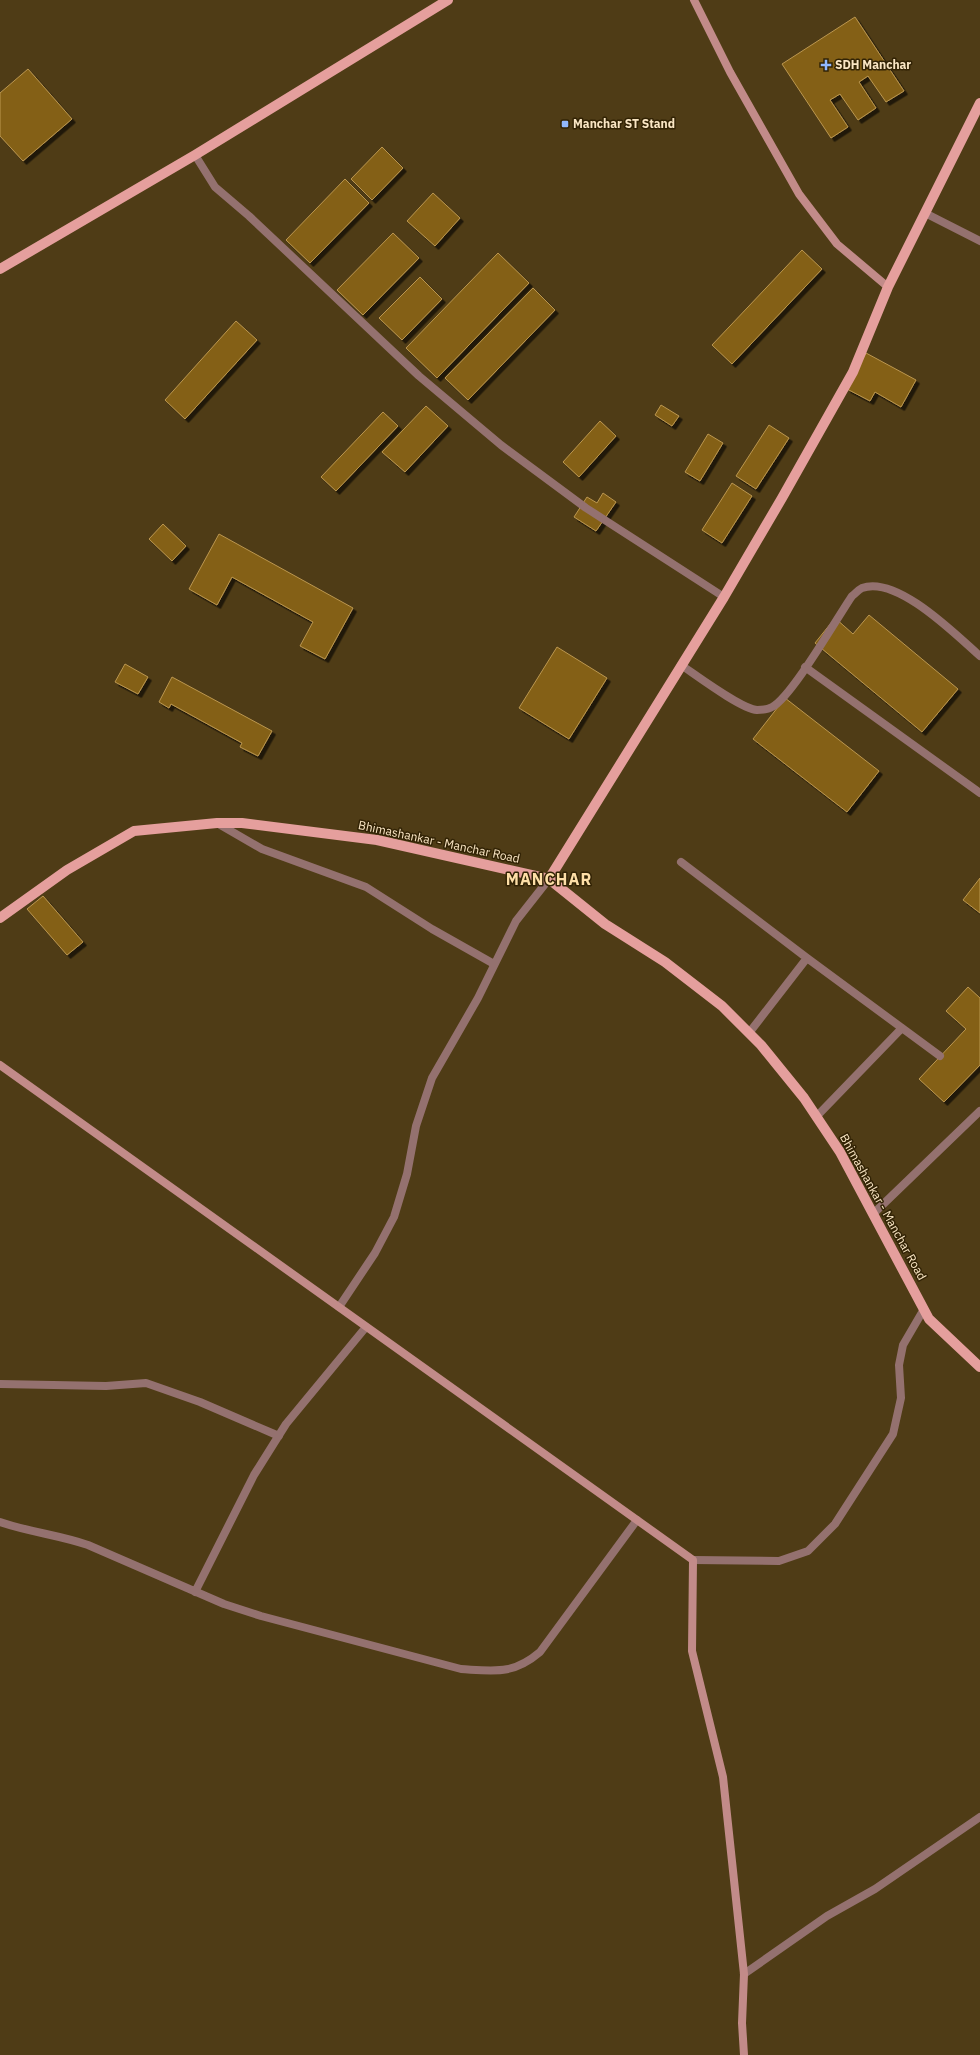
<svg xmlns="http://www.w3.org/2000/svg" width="980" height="2055" viewBox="0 0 980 2055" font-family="'IBM Plex Sans',sans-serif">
<defs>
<filter id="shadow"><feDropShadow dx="3.5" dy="3.5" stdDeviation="0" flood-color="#0009"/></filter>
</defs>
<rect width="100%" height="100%" fill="#4f3c16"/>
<path fill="#846113" stroke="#bb9650" filter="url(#shadow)" d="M855 17 904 91 886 102 868 76 859 82 876 108 858 120 840 94 830 100 848 127 831 138 782 64Z
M28 69 72 119 23 161 0 136V93Z
M382 147 403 168 372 200 351 179Z
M345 179 369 203 310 263 286 240Z
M433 193 460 218 435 246 407 221Z
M393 233 419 258 363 315 337 290Z
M802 250 822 269 732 364 712 345Z
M498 253 529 283 437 378 406 348Z
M420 277 442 299 402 340 379 318Z
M533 288 555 310 468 400 445 378Z
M236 321 257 340 185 419 165 400Z
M866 353 916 380 901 407 875 392 870 401 847 389Z
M661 405 679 416 672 426 655 415Z
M426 406 448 426 405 472 382 452Z
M383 412 398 426 336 491 321 477Z
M600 421 616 436 579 477 563 462Z
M769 425 789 438 756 489 736 476Z
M708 434 723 443 700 481 685 472Z
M732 483 752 496 722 543 702 530Z
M603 493 616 502 596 531 574 517 587 497 597 503Z
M163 524 186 546 172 561 149 539Z
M219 534 353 608 325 659 300 646 313 622 232 577 217 605 189 589Z
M869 615 958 689 922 732 815 643 835 618 853 634Z
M557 647 607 678 569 739 519 708Z
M125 664 148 677 138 694 115 682Z
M172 677 272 731 258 756 240 747 242 743 171 704 169 708 159 702Z
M785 698 879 771 847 812 753 739Z
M980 878V913L963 900Z
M43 896 83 942 67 955 27 909Z
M968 987 980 998V1065L944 1102 919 1079 966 1029 946 1011Z"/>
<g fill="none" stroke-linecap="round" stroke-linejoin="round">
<path stroke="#94716f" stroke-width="8" d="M195 155 215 187 249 216 419 376 501 445 586 508 724 597
M925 213 980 241
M681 665C696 675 741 709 757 710 761 710 769 709 772 707 791 698 837 618 852 596 855 594 858 590 862 588 897 575 956 635 980 656
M805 667 980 793
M217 823 262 849 366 887 432 929 494 964
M681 862 807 958 940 1056
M749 1033 807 958
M816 1117 902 1028
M873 1214 980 1111
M339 1307 375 1253 394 1217 407 1174 416 1126 432 1078 478 998 516 921 549 879
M0 1384 106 1386 146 1383 200 1402 279 1436
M0 1522C29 1532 59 1535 88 1545L224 1604 261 1616 461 1669C495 1671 513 1675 540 1652L637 1520
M693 1560 779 1561 808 1551 835 1524 893 1434 901 1398 899 1365 903 1345 924 1309
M195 1592 254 1475 286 1424 366 1327
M744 1974 827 1916 875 1889 980 1817"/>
<path stroke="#c28b89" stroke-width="8" d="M694 0 730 72 799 194 837 244 888 287
M0 1065 693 1560 692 1651 723 1777 744 1974 742 2023 744 2055"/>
<path stroke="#e59f9d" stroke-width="10" d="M0 269 195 155 448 0
M549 879 724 597 782 498 853 372 888 287 980 103
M0 918 67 870 134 831 217 823H242L377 840 549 879 605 924 665 962 722 1006 761 1045 804 1098 840 1152 929 1319 980 1367"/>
</g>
<g fill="#91b8fd" stroke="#322305" stroke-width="1.5">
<path d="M824 59h4v4h4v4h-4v4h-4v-4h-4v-4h4z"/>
<rect x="561" y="120" width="8" height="8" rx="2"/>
</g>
<g text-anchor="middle" stroke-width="3" stroke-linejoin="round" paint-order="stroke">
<g font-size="12" font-weight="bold" fill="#fae6c4" stroke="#322305" text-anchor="start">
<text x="835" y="69">SDH Manchar</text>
<text x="573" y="128">Manchar ST Stand</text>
</g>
<g font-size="12" fill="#fae6c4" stroke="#322305">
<text transform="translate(439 842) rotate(12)" y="4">Bhimashankar - Manchar Road</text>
<text transform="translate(883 1207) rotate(61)" y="4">Bhimashankar - Manchar Road</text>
</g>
<g font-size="16" font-weight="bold" letter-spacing="1" fill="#fedfa7" stroke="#322305">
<text x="549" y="885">MANCHAR</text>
</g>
</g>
</svg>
